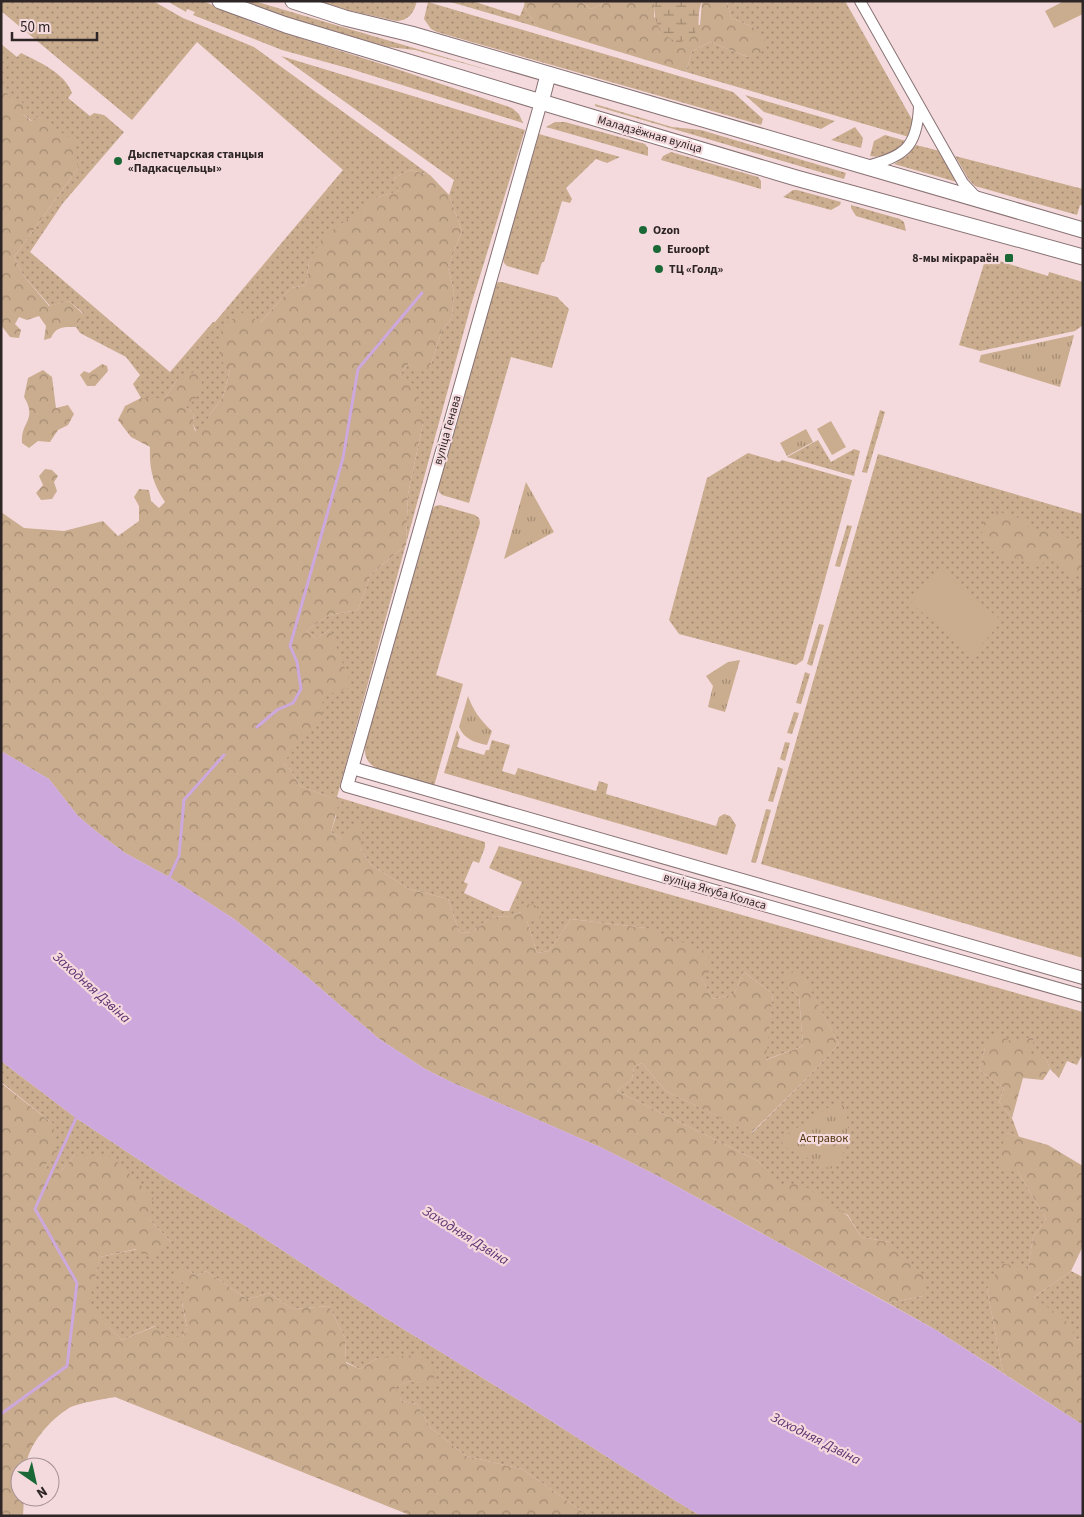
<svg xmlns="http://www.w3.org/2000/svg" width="1084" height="1517" viewBox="0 0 1084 1517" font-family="'Source Sans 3',sans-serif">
<defs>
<pattern id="grass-dots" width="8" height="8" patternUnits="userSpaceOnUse" patternTransform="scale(1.25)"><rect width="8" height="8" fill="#caac8e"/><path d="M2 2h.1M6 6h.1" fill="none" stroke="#a48c74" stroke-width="1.8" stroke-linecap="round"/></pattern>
<pattern id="forest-crowns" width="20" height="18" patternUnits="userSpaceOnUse" patternTransform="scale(1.25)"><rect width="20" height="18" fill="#caac8e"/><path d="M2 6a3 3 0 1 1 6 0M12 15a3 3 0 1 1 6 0" fill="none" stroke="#a48c74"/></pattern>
<pattern id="wetland-marsh" width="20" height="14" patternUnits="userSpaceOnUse" patternTransform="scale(1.25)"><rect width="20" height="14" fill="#caac8e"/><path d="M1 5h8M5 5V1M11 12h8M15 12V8" fill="none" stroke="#a48c74"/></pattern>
<pattern id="park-tufts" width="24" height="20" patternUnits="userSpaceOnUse" patternTransform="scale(1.25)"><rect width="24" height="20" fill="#caac8e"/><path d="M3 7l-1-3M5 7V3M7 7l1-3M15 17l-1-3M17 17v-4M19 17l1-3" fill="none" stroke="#a48c74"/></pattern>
</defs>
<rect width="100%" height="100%" fill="#f4dadd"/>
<path fill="url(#grass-dots)" d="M1 1H153L183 18 254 47 430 175 410 170 394 178 400 191 378 197 309 262 306 285 291 288 260 323 230 369 223 397 211 413 204 427 196 431 193 424 194 413 185 407 177 380 165 398H141L133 384 140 375 126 357 80 333 76 327 83 313 69 301 50 306 23 275 14 257 78 168 39 117 32 121 23 114 1 86V44L17 57 21 53C39 62 65 73 72 93L68 98 90 116 94 113 104 115 124 132 63 203 30 252 170 372 213 322H215L343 170 197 42 132 120 1 11Z
M167 1H203L259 25 391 67 512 108 519 114 523 123 351 69 282 50 193 15 195 12 187 9 186 12Z
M238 1H254L499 73 415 50 388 47 277 15Z
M318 1H417C414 12 409 21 396 21L347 10Z
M447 1H472L520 16 524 6 537 27Z
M727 1H845L914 123 909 137 686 72 692 51 710 42 748 57 755 28 731 18Z
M428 2 733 92 763 119 761 125 437 32 431 29 424 19Z
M281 56 525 130 471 305 337 797 485 842V847L479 863 473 861 464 882 468 884 464 893 503 911H509L522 882 489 868 499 846 1083 1012V1053L1077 1065 1067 1061 1059 1078 1050 1069 1046 1058 1029 1055 1034 1037 985 1048 979 1070 1004 1088 999 1102 1012 1118 1019 1137 1006 1133 1017 1170 1046 1219 1033 1237 1028 1269 987 1289 1003 1373 936 1330 888 1303 923 1296 890 1242 861 1237 848 1215 784 1187 758 1161 617 1091 632 1079 634 1067 642 1063 666 1091 752 1133 806 1079 839 1044 799 970 787 987 799 996 803 1046 765 1060 773 994 744 972 734 994 713 999 701 978 646 928 571 919 549 951 537 953 527 921 521 912 511 916 491 917 471 933 459 932 448 899 409 889 371 865 360 848 342 839 331 832 336 816 329 797 300 786 290 769 283 763 323 696 330 630 316 638 306 631 329 615 358 610 371 574 406 545 408 494 423 423 400 374 409 363 430 367 442 330 452 318 454 292 448 267 462 231 449 195 454 180Z
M745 95 835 121 821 129 764 112Z
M595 104 672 127 701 130 846 173 844 179 595 106Z
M555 122H565L645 144 648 148V156L546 127Z
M855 127 863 138 861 148 831 140Z
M539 134 620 157 607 163 596 159 566 188 572 199 570 203 562 201 544 262H542L538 275 507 266 504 263 503 259Z
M885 135 906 141C896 152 885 159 870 156L874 141Z
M916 145 940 151 957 182 894 164 908 155Z
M671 152 758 177 761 181V189L661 160 663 156Z
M955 156 1083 189V206L1080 205 1077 215 975 186 969 180Z
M793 190H797L841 202 840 205 831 210 783 197Z
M851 205 900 219 904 222 906 231 856 216 851 208Z
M986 257 1048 276 1049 272 1083 282V325L1075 331 980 351 959 345Z
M498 282H502L557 297 569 309 552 368 511 357 469 503 442 495 439 492 438 487 495 285Z
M880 410 885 412 867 473 862 472Z
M818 440 831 462 854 449 860 451 854 476 787 457Z
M748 453 779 462 782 460 852 480 803 660 796 665 679 634 669 620 707 478Z
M878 454 1083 514V958L761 864Z
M440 505 475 515 479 518 480 523 436 675 463 684 434 786C417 781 378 775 368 761 364 755 365 749 365 742L432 510 435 506Z
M847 525 852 526 840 567 835 566Z
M819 624 824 625 812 666 807 664Z
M805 672 810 674 801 704 796 703Z
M794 712 799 713 792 734 787 733Z
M457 730 460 737 457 747 484 755 486 750H489L492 740 510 745 502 771 515 775 518 768 596 791 599 781 608 784 606 794 716 826 719 817 724 814 730 816 736 825 727 855 444 773Z
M785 742 790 743 785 761 780 759Z
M778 767 783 769 773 802 768 801Z
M766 809 771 810 756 863 751 862Z
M1 1061 76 1118 168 1179 244 1225 379 1314 517 1399 676 1501 701 1516H589L522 1469 466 1456 430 1427 417 1404 402 1401 394 1387 410 1381 435 1385 377 1358 360 1369 346 1362 345 1338 329 1306 292 1309 270 1293 247 1299 206 1271 197 1276 188 1270 179 1281 191 1285 182 1303 187 1328 183 1337H164L155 1326 122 1340 87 1306 100 1257 171 1242 149 1219 75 1155 61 1171 49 1173 45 1165 53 1124 1 1082Z
M1071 1271 1083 1277V1341L1074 1338 1034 1297Z"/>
<path fill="url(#forest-crowns)" d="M525 1H580L591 9 602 4 604 1H654V17L700 25 702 1H727L731 18 755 28 765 39 761 53 748 57 710 42 692 51 686 72 537 27 524 6Z
M1 86 14 102H22L27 108 23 114 31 121 39 117 74 141 78 168 14 257 23 275 49 306 69 301 83 314 76 327C64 327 56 326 51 338L44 340 46 326 39 316 27 320 19 317 15 324 21 330 19 338 10 337 1 325Z
M410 170 430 175 449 195 462 231 448 267 454 292 452 318 442 330 430 367 417 372 409 363 400 374 413 384 419 399 423 423 408 494 406 545 371 574 358 610 329 615 306 631 316 638 330 630 352 687 323 696 322 716 283 763 290 769 300 786 329 797 338 806 331 832 342 839 352 825 363 827 360 848 371 865 409 889 448 899 459 932 471 933 491 917 511 916 521 912 523 904 535 905 541 914 540 919 527 921 537 953 549 951 571 919 646 928 707 952 712 970 701 978 713 999 734 994 744 972 773 994 766 1060 803 1046 799 996 787 987 784 977 799 969 839 1044 806 1079 751 1133 666 1091 642 1063 634 1067 632 1079 617 1091 758 1161 784 1186 800 1183 848 1216 861 1237 890 1242 926 1278 923 1296 888 1303 658 1176 600 1147 451 1082 425 1069 378 1038 305 975 234 919 169 877 125 853 97 832 78 816 49 779 1 751V512L24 528 64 531 103 521 118 536 139 521V506L134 497 139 489 149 490 151 501 159 508 165 502C153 484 149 469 150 447L131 437 118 420 125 406 141 398H165L177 380 196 371 202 383 195 400 185 407 194 413 193 424 195 431 203 427 211 413 223 397 230 369 219 359 222 326 244 312 260 323 291 288 306 285 309 262 323 237 378 197 399 191 394 178Z
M102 364 107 366 108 371 95 386H87L80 375 84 371 89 373Z
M43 370 52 377 56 408 68 405 74 414 68 425 58 430 50 442 38 441 29 448 22 443C20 422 38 420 24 397L28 378Z
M45 469 52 470 58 476 54 482 57 491 52 499 41 500 36 493 43 485 39 476Z
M997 511 1022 519 1028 527 1048 533 1051 530 1076 542 1083 539V615L1079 610 1083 601 1077 591 1081 582 1078 575 1073 576 1064 565 1057 566 1049 557 1039 567 1017 558 1006 559 981 540 984 522Z
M994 1034 1011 1041 1034 1037 1030 1054 1046 1058 1050 1069 1043 1080 1023 1078 1012 1118 999 1102 1004 1088 979 1070 985 1048Z
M1 1083 53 1124 57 1152 45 1165 49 1172 61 1171 75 1155H110L153 1197 149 1219 172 1243 152 1257 136 1249 100 1257 88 1306 122 1340 156 1326 164 1337H183L187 1328 182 1302 190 1285 179 1281 173 1277 174 1271 179 1268 188 1270 197 1276 206 1271 247 1299 270 1293 292 1309 329 1306 345 1338 346 1363 360 1369 377 1358 418 1355 433 1368 435 1386 410 1381 395 1387 402 1401 417 1404 430 1427 466 1456 522 1469 589 1516H412L115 1397C104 1399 78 1403 69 1408 50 1420 28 1444 26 1467H20V1497H24L23 1516H1Z
M1006 1133 1048 1145 1083 1166V1246L1071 1271 1034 1297 1072 1326 1074 1338 1083 1341V1425L1003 1373 987 1289 1002 1263 1028 1269 1033 1237 1046 1219 1017 1170 1006 1171 998 1161Z"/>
<path fill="url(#wetland-marsh)" d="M580 1H604L602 4 591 9Z
M654 1H702C693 24 709 29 679 43 658 34 654 23 654 1Z"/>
<path fill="url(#park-tufts)" d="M1074 335 1060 387 979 362 981 355Z
M806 429 813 442 787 456 780 443Z
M526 482 554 532 504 559Z
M740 660 725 712 708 707 713 686 706 676 728 662Z
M468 696C473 710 480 720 492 731L487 745C474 742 465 740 459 727Z
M840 1100C854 1123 847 1142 839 1165L830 1169 785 1147 780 1139Z"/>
<path fill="#caac8e" d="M1064 1H1083V14L1054 28 1045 11Z
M831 421 846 447 832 455 817 429Z
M940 569 1002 621 973 655 911 603Z
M811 1134 833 1144 827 1158 804 1148Z"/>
<path fill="#cca8dd" d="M1 751 49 779 78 816 97 832 125 853 169 877 234 919 305 975 378 1038 425 1069 451 1082 600 1147 658 1176 936 1330 1083 1425V1516H701L676 1501 517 1399 379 1314 244 1225 168 1179 76 1118 1 1061Z"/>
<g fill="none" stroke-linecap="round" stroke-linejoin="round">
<path stroke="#cca8dd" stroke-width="3" d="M257 727 277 710 293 703 301 689 297 662 290 646 343 458 358 369 422 293
M168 880 179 856 184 800 224 755
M1 1414 67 1366 77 1283 35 1209 77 1116"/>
<g stroke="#887274" stroke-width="12">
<path id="minor" d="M860 1 963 183 978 199
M867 166C904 156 917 148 919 107"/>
</g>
<g stroke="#887274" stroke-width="14">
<path id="tertiary" d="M541 102 347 786 1083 996
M352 768 1083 978"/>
</g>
<g stroke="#887274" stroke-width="17">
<path id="secondary" d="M220 1 286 25 541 102 796 178 1083 257
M293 1 345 18 411 34 1083 230
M541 102 548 75"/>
</g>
<use href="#minor" stroke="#fff" stroke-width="10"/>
<use href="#tertiary" stroke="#fff" stroke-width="12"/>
<use href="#secondary" stroke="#fff" stroke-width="15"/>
</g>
<g fill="#1b6837" stroke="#f4dadd" stroke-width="2">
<circle cx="118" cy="161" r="5"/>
<circle cx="643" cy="230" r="5"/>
<circle cx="657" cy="249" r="5"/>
<rect x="1004" y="253" width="10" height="10" rx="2.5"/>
<circle cx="659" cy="269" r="5"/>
</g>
<g text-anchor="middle" stroke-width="4.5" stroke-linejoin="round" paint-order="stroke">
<g font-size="12" fill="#2e2526" stroke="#f4dadd">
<text transform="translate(650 134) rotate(16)" y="4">Маладзёжная вуліца</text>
<text transform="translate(447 430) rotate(-74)" y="4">вуліца Генава</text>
<text transform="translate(715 891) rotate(16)" y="4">вуліца Якуба Коласа</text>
</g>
<g font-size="12" font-weight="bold" fill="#2e2526" stroke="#f4dadd" text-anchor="start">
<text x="128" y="158">Дыспетчарская станцыя<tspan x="128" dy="14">«Падкасцельцы»</tspan></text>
<text x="653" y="234">Ozon</text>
<text x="667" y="253">Euroopt</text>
<text x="999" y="262" text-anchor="end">8-мы мікрараён</text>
<text x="669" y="273">ТЦ «Голд»</text>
</g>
<g font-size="12" fill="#52330d" stroke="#f4dadd">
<text x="824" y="1142">Астравок</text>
</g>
<g font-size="14" font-style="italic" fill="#5f3272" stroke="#f4dadd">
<text transform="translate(92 987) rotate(42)" y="5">Заходняя Дзвіна</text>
<text transform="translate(466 1235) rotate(32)" y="5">Заходняя Дзвіна</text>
<text transform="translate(816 1438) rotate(27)" y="5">Заходняя Дзвіна</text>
</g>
</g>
<rect width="1084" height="1517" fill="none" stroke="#2e2526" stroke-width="5"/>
<g transform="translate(35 1482) rotate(146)"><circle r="24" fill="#f4dadd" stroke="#a59294"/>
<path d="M0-4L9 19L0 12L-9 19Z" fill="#1b6837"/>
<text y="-8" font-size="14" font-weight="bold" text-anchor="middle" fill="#2e2526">N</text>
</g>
<path d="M12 32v8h85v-8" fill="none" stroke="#2e2526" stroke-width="2.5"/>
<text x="20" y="32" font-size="15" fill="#2e2526" stroke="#f4dadd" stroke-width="4" paint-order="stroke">50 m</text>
</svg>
